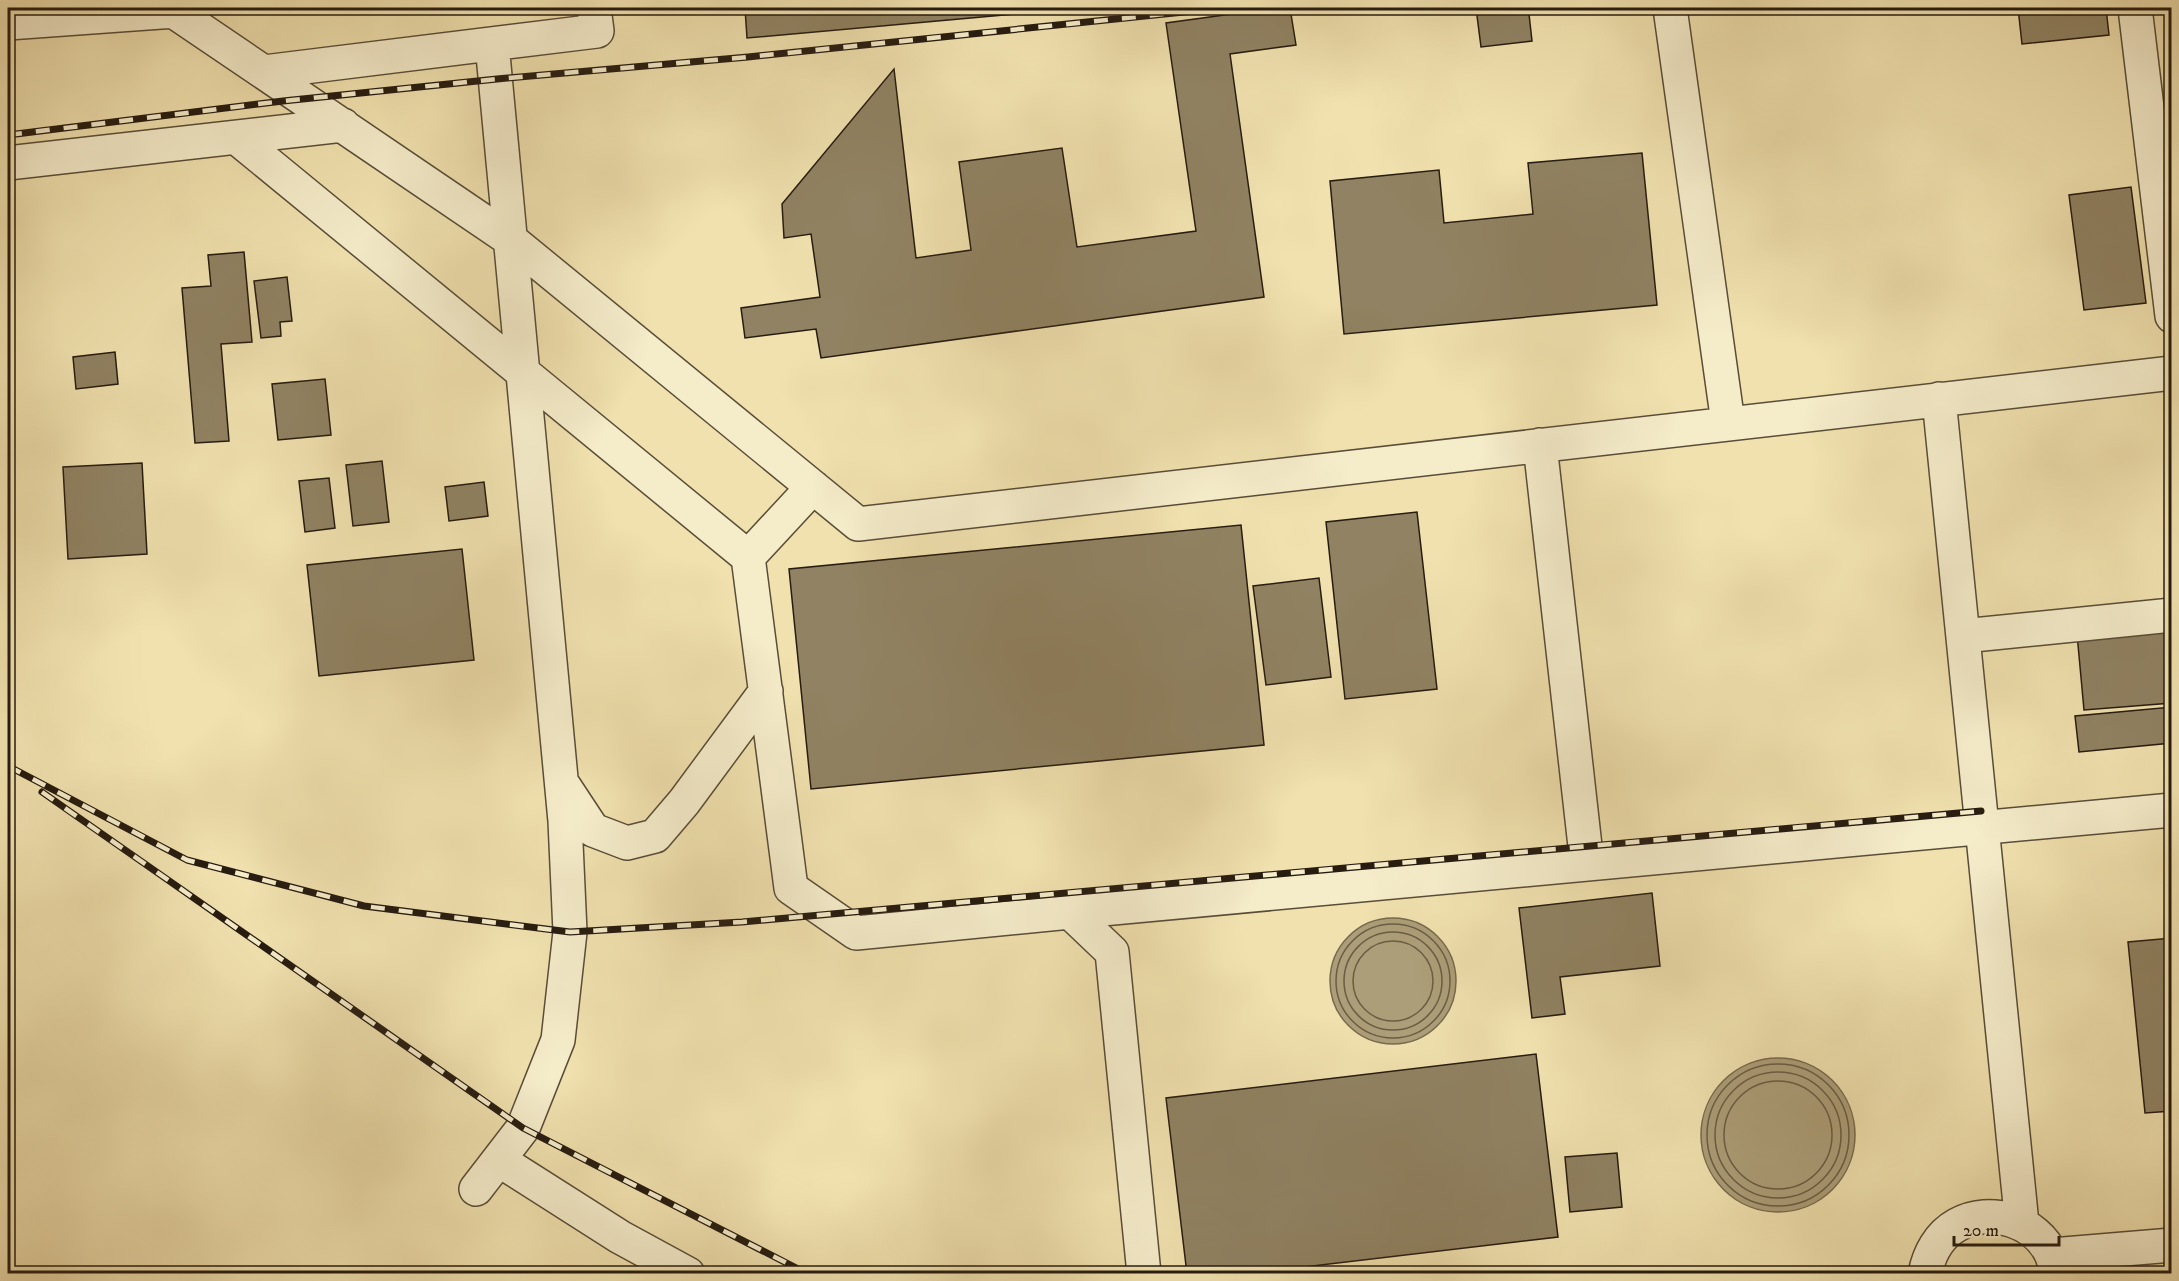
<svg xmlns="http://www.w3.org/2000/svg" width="2179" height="1281" viewBox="0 0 2179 1281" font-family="'IM FELL DW Pica',serif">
<rect width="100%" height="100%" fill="#f0e1ae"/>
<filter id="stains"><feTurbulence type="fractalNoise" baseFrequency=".00333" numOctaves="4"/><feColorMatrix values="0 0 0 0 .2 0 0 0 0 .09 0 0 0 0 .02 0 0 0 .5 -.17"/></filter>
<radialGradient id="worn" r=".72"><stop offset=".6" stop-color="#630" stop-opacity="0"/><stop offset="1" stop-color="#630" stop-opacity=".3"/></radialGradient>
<path fill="#ac9e78" stroke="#776a4e" stroke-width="1.5" d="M1330 981a63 63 0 1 1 126 0a63 63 0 1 1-126 0Z
M1701 1135a77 77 0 1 1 154 0a77 77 0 1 1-154 0Z"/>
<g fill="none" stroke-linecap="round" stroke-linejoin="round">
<path stroke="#6a5d44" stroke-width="1.5" d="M1336 981a57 57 0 1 1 114 0a57 57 0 1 1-114 0Z
M1344 981a49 49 0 1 1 98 0a49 49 0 1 1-98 0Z
M1353 981a40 40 0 1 1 80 0a40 40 0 1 1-80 0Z
M1707 1135a71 71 0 1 1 142 0a71 71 0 1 1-142 0Z
M1715 1135a63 63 0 1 1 126 0a63 63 0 1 1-126 0Z
M1724 1135a54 54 0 1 1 108 0a54 54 0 1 1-108 0Z"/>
</g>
<path fill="#908262" stroke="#271c10" stroke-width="1.5" d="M745 8H1081L747 38Z
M1275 8H1290L1296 45 1230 54 1264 297 821 358 816 329 745 338 741 308 820 297 811 234 784 238 782 204 894 69 916 258 971 250 959 162 1062 148 1077 247 1196 231 1166 23Z
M1476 8H1549L1550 12 1529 14 1532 41 1481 47Z
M2018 8H2106L2109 35 2022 44Z
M1642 153 1657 305 1344 334 1330 181 1439 170 1444 223 1533 214 1528 163Z
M2131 187 2146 303 2084 310 2069 195Z
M244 252 252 342 221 344 229 441 195 443 182 288 211 286 208 255Z
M287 277 292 321 280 322 281 336 261 338 254 281Z
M115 352 118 384 76 389 73 357Z
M325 379 331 435 278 440 272 384Z
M382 461 389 522 353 526 346 465Z
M142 463 147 554 68 559 63 467Z
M329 478 335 528 305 532 299 481Z
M484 482 488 516 449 521 445 487Z
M1417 512 1437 689 1345 699 1326 522Z
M1241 525 1264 745 811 789 789 569Z
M462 549 474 660 319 676 307 565Z
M1319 578 1331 677 1266 685 1253 586Z
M2172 625V703L2084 710 2077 634Z
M2172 707V743L2079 752 2075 716Z
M1652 893 1660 966 1560 977 1565 1014 1532 1018 1519 908Z
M2172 938V1111L2145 1113 2128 942Z
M1536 1054 1558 1237 1244 1274H1187L1166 1098Z
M1617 1153 1622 1207 1570 1212 1565 1157Z"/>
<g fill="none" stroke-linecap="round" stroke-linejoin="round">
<g stroke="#594d38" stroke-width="36">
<path id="minor" d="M169 8 511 240 858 524 2172 373
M1670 8 1728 423
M2135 8 2172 316
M8 23 175 11
M264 72 597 31 594 8
M237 138 748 557
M8 163 343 125
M1939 399 2022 1224
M1540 445 1587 864
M813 487 748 557 791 888 856 933 1070 912 1112 952 1144 1274
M1963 636 2172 615
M564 786 593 830 627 843 655 836 684 802 766 691
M1070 912 2172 810
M499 1160 620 1237 688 1274
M476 1189 523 1128 558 1040 570 932 565 821 492 44
M2052 1255 2172 1245
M1925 1274C1929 1254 1939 1235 1957 1225 1990 1206 2037 1221 2052 1256 2054 1261 2055 1268 2057 1274"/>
</g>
<use href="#minor" stroke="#f5ecca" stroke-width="33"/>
<g stroke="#271c10" stroke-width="7">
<path id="rail" d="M8 135 283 101 497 79 748 57 1223 8
M8 766 187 860 364 906 570 932 742 922 1981 811
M42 792 523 1128 808 1274"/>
</g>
<use href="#rail" stroke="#f5ecca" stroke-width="4.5" stroke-dasharray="14" stroke-linecap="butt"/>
</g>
<rect width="2179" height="1281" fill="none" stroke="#f0e1ae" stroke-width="30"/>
<rect x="9" y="9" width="2161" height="1263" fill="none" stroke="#271c10" stroke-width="3"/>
<rect x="15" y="15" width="2149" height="1251" fill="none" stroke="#271c10" stroke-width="1.5"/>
<path d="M1954 1236v9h105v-9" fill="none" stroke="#271c10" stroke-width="3"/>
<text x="1963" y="1236" font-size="18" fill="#271c10" stroke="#f5ecca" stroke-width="4.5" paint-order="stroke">20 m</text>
<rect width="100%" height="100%" filter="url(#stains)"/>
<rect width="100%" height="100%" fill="url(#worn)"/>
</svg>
